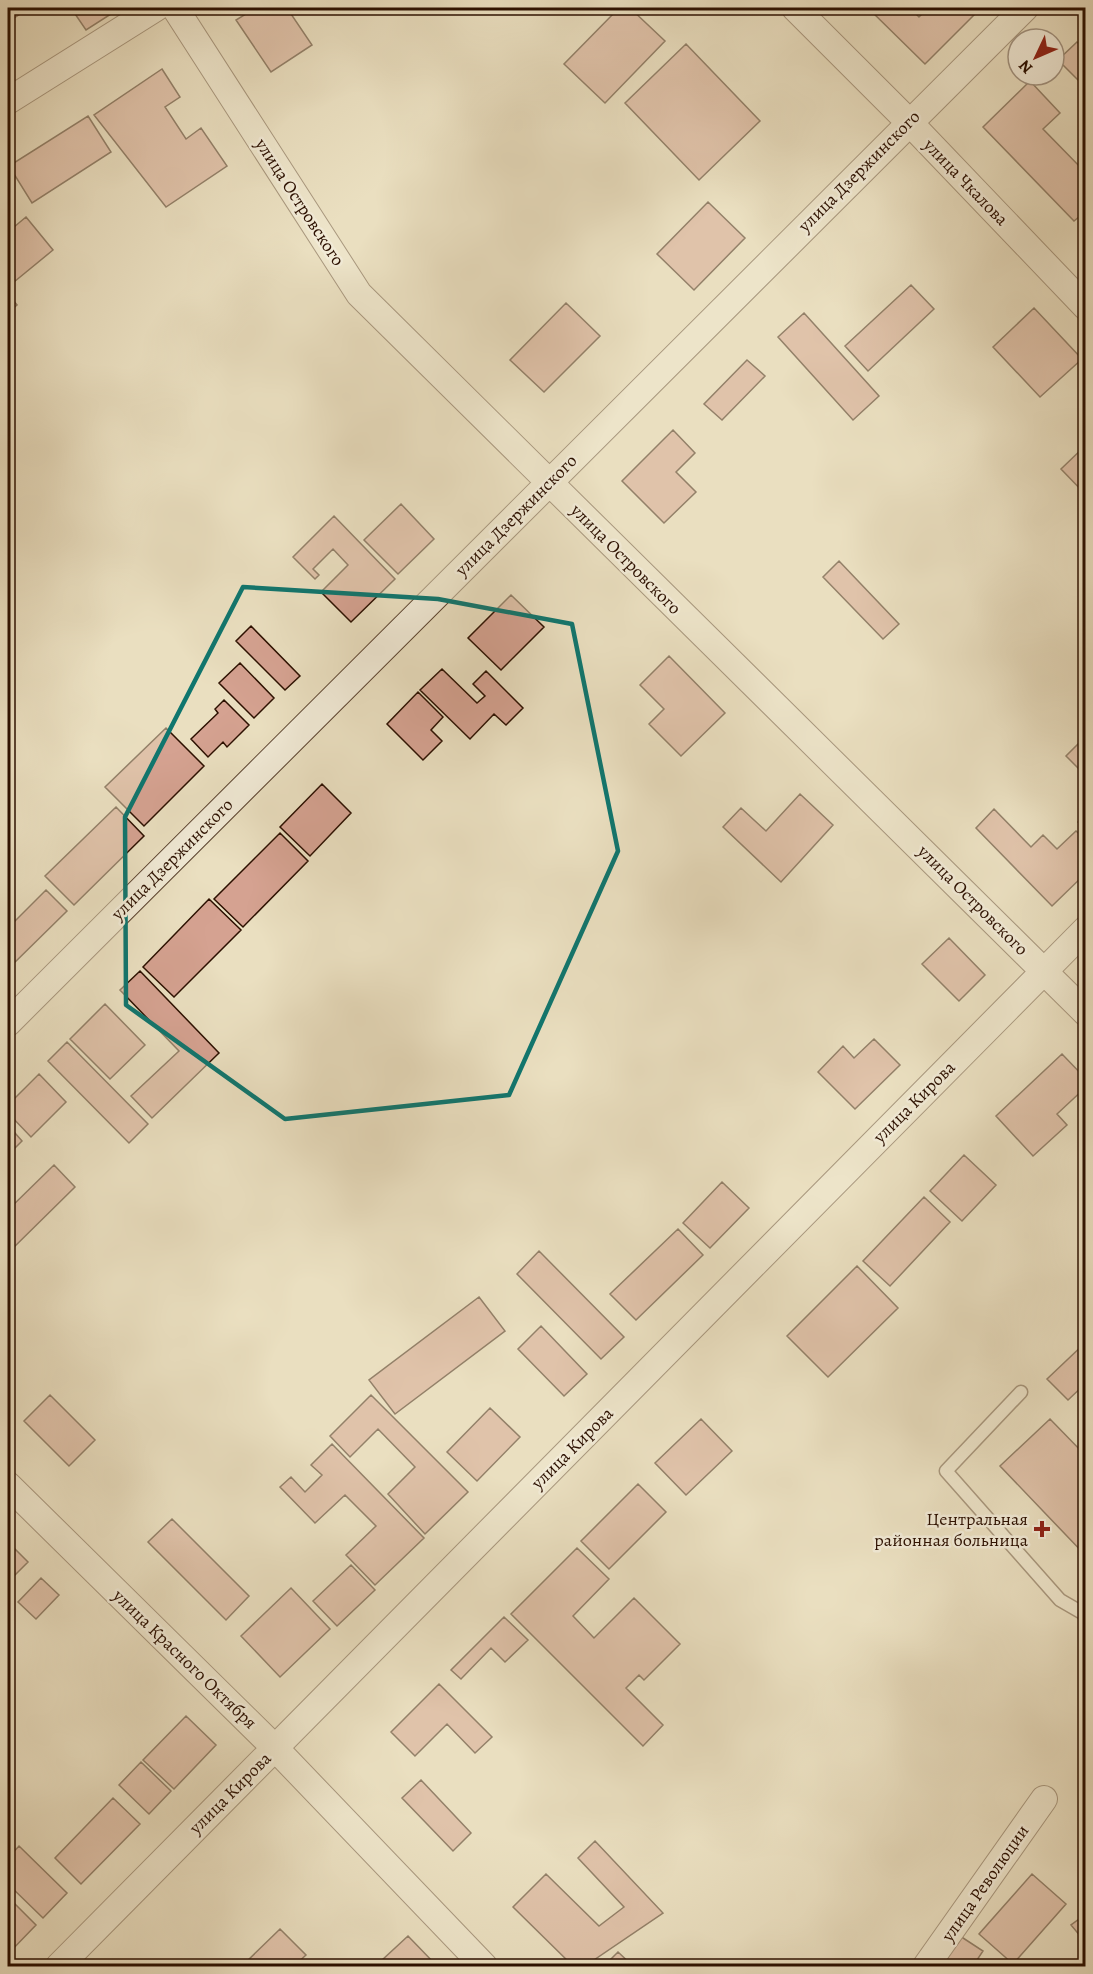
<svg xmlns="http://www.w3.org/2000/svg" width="1093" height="1974" viewBox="0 0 1093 1974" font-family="Alegreya,serif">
<rect width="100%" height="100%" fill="#eadfc0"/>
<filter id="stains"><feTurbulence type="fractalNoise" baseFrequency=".00333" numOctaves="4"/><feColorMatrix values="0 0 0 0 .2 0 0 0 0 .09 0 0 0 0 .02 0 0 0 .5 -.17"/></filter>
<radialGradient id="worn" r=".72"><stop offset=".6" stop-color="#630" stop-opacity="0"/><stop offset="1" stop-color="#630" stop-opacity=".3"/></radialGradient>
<path fill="#d5a291" stroke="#2c1000" stroke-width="1.5" d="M8 8H29L8 22Z
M71 8H107L111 14 86 30Z
M256 8H287L312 45 271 72 236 20Z
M619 8H630L665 41 605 103 564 64Z
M868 8H910L919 17 928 8H981L925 64Z
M1077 42 1086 50V88L1058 60Z
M686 44 760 121 699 180 625 103Z
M162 69 180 97 165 107 186 139 201 128 227 166 166 207 94 115Z
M1030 81 1060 113 1043 129 1086 173V211L1074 221 983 127Z
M88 116 111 152 32 203 9 166Z
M708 202 745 238 694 290 657 254Z
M26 217 53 250 14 282 8 273V232Z
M911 285 934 309 868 371 845 346Z
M8 294 17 305 8 313Z
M566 303 600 336 544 392 510 360Z
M1034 308 1082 359 1040 397 993 347Z
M804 313 879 396 853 420 778 337Z
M747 360 765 376 722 420 704 404Z
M673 430 695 453 676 472 696 492 664 523 622 481Z
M1086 445V495L1061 469Z
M401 504 434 539 398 574 364 540Z
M334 516 395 579 351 622 321 592 348 565 333 549 313 569 319 575 315 579 293 557Z
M839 561 899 624 883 639 823 577Z
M511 595 544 627 501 670 468 638Z
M251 626 300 676 285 690 236 641Z
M669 656 725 713 681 756 649 724 664 709 640 685Z
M240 663 274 698 254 718 219 683Z
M442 669 477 703 485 696 473 684 486 671 523 708 506 725 494 714 470 739 420 690Z
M418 692 443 717 431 730 442 741 423 760 387 724Z
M224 700 249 725 227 747 223 742 208 757 191 739 218 713 215 709Z
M166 728 204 766 144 826 105 787Z
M1081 741 1086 745V776L1066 756Z
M322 784 351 813 310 856 280 827Z
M800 794 833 825 781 882 723 827 741 808 766 831Z
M116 807 144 836 74 905 45 876Z
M994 809 1031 847 1043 835 1057 849 1076 831 1086 840V873L1052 906 976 828Z
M1086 815V830L1078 822Z
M280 833 308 861 243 927 214 899Z
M46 890 67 911 8 969V928Z
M209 899 241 930 174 997 143 967Z
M949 938 985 975 959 1001 922 964Z
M140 971 219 1053 152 1118 131 1096 179 1051 120 990Z
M105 1004 145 1045 110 1079 70 1039Z
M874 1039 900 1065 855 1109 818 1072 843 1046 854 1058Z
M67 1042 148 1124 129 1143 48 1061Z
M1062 1054 1086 1079V1087L1057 1114 1067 1125 1033 1156 996 1116Z
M39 1074 66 1102 31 1137 8 1113V1105Z
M8 1125 22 1141 8 1155Z
M964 1155 996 1185 962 1221 930 1191Z
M54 1165 75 1187 8 1253V1210Z
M722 1182 749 1208 710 1248 683 1223Z
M924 1197 950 1222 890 1286 863 1261Z
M678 1229 703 1255 636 1320 610 1294Z
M539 1251 624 1337 601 1359 517 1274Z
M857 1266 898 1308 828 1377 787 1336Z
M479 1297 505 1331 395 1414 369 1380Z
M541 1326 587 1374 564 1396 518 1349Z
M1086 1342V1383L1068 1400 1047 1379Z
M50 1395 95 1440 69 1466 24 1421Z
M371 1395 468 1492 425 1534 388 1494 415 1467 378 1429 350 1457 330 1436Z
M490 1408 520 1437 477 1481 447 1452Z
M701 1419 732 1451 686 1495 655 1463Z
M1050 1419 1086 1456V1556L1000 1466Z
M332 1444 424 1538 375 1585 346 1555 376 1526 345 1495 315 1523 280 1487 291 1477 305 1492 322 1475 311 1465Z
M638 1484 666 1512 609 1569 581 1541Z
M172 1519 249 1596 226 1620 148 1542Z
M8 1542 28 1562 8 1582Z
M577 1548 609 1579 573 1616 594 1638 634 1598 680 1644 644 1680 639 1675 626 1688 663 1725 643 1746 511 1614Z
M351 1565 375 1590 337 1626 313 1601Z
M41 1578 59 1595 36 1619 18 1602Z
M291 1588 330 1629 280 1677 241 1636Z
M504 1617 528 1640 505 1662 491 1648 461 1679 451 1670Z
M439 1684 492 1737 475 1753 447 1724 415 1756 391 1732Z
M186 1716 216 1745 174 1789 143 1760Z
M141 1762 171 1791 149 1814 119 1785Z
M421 1780 471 1833 453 1851 402 1798Z
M113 1798 140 1824 81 1884 55 1858Z
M595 1841 663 1913 585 1966H573L513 1907 546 1874 599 1926 624 1907 578 1858Z
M19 1846 67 1893 43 1918 8 1884V1858Z
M1032 1874 1066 1904 1013 1964 979 1934Z
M9 1898 36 1925 8 1954V1900Z
M1086 1914V1943L1071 1925Z
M280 1929 306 1955 294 1966H242Z
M408 1936 437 1966H387L381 1961Z
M960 1936 983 1951 973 1966H939Z
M618 1952 633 1966H604Z"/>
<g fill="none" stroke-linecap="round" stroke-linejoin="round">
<g stroke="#5c4430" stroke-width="15">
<path id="lane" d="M1021 1392 946 1471 1060 1600 1086 1615"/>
</g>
<g stroke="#5c4430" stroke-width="28">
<path id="street" d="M175 8 359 294 1086 1013
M795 8 909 122 1086 307
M8 101 156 8
M8 1023 1025 8
M8 1485 275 1748 484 1966
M59 1966 1086 929
M926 1966 1044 1799"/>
</g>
<use href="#lane" stroke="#f1ead6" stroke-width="12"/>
<use href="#street" stroke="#f1ead6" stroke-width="26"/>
</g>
<path d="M0 0H1093V1974H0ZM243 587 438 599 572 624 618 851 509 1095 285 1119 126 1005 125 817Z" fill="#eadfc0" fill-opacity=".55" fill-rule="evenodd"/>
<path fill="none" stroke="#0f766e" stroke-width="4.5" stroke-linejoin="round" d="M243 587 438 599 572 624 618 851 509 1095 285 1119 126 1005 125 817Z"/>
<path fill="#8f2418" stroke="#f1ead6" stroke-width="2" d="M1039 1520h6v6h6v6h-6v6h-6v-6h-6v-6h6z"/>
<g text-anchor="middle" stroke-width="5" stroke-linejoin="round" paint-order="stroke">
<g font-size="18" fill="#2c1000" stroke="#f1ead6">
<text transform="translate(859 171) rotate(-45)" y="6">улица Дзержинского</text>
<text transform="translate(966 182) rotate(46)" y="6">улица Чкалова</text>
<text transform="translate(300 202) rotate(57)" y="6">улица Островского</text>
<text transform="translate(516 515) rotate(-45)" y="6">улица Дзержинского</text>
<text transform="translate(626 559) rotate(45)" y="6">улица Островского</text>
<text transform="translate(172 859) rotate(-45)" y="6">улица Дзержинского</text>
<text transform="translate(973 900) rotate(45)" y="6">улица Островского</text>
<text transform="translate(914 1102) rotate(-45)" y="6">улица Кирова</text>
<text transform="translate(572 1448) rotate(-45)" y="6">улица Кирова</text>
<text transform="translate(185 1659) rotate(44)" y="6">улица Красного Октября</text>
<text transform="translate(230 1793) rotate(-45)" y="6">улица Кирова</text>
<text transform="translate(985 1883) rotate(-55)" y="6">улица Революции</text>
</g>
<g font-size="18" fill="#2c1000" stroke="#f1ead6" text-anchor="end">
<text x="1028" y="1525">Центральная<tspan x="1028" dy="21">районная больница</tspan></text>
</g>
</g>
<rect width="1093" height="1974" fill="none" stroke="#eadfc0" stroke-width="30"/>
<rect x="9" y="9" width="1075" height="1956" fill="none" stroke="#2c1000" stroke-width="3"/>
<rect x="15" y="15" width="1063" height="1944" fill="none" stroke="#2c1000" stroke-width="1.5"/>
<g transform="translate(1036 57) rotate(226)"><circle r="28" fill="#f1ead6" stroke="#a29380" stroke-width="1.5"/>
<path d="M0-4.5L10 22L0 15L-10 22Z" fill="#8f2418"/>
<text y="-9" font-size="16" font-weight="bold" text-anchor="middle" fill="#2c1000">N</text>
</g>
<rect width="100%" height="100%" filter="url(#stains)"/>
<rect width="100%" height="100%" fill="url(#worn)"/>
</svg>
